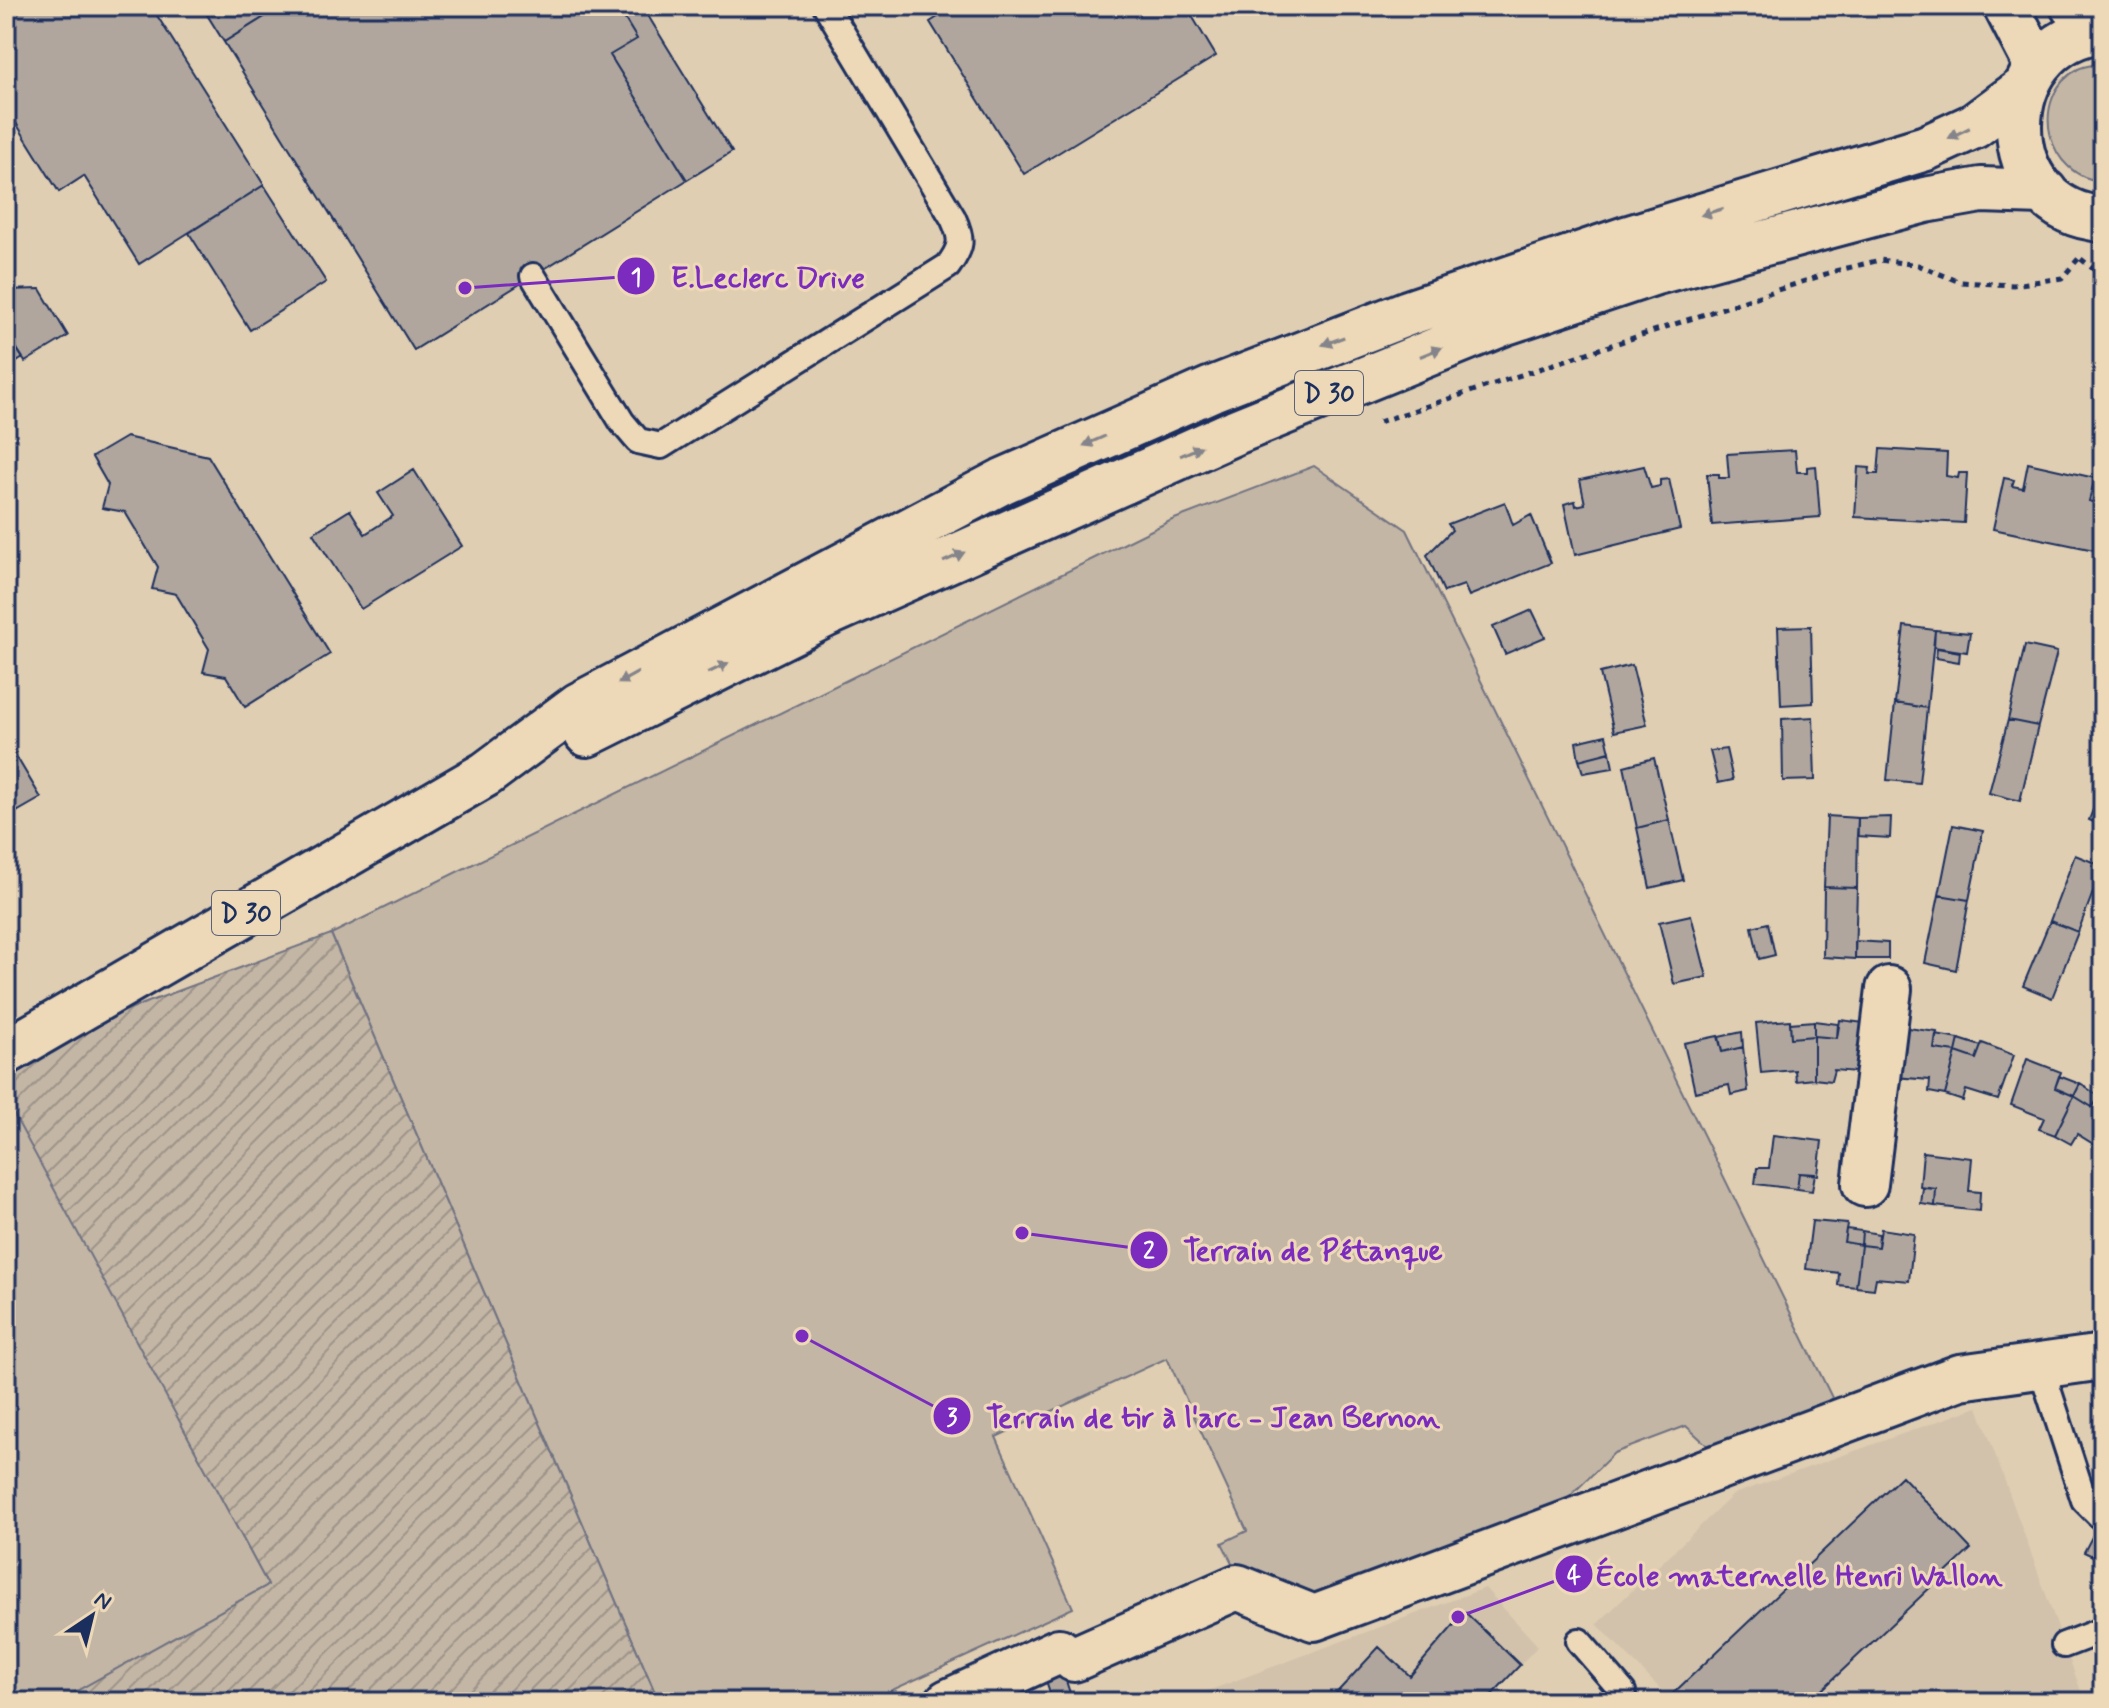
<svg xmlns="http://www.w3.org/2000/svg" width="2109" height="1708" viewBox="0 0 2109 1708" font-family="Mynerve,sans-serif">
<defs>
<pattern id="garden-furrows" width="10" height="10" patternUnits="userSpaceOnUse" patternTransform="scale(2)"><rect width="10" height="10" fill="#c3b6a5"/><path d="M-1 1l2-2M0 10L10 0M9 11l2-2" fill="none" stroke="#9e948a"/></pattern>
</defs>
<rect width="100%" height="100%" fill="#e0ceb2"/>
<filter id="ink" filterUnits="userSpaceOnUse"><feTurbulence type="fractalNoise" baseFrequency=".0125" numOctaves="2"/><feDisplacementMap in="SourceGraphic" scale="16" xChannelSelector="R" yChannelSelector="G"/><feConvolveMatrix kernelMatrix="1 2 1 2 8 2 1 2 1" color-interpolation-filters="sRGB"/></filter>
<g filter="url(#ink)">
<path fill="#d2c2ac" d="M1978 1407 2085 1702H1664L1668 1697 1597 1624 1734 1494Z
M1485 1588 1538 1646 1485 1702H1178Z"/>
<path fill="#c3b6a5" stroke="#6f7282" stroke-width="2" d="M2103 63V181C2047 179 2027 97 2078 69 2085 65 2096 65 2103 63Z
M1314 466 1407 530 1839 1412 1720 1457 1686 1426 1614 1453 1543 1523 1315 1605 1241 1581 1222 1543 1247 1531 1167 1358 996 1437 1073 1608 866 1702H659L331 934 1172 520Z
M15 1114 268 1585 57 1702H6V1119Z"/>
<path fill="url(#garden-furrows)" stroke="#6f7282" stroke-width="2" d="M331 934 659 1702H57L268 1585 6 1100V1055Z"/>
<path fill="#b0a69d" stroke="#1b2f5e" stroke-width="2" d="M6 6H151L264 185 139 264 84 176 59 192 6 107V99L11 97 6 89Z
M217 6H282L224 42 206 13Z
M282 6H617L637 39 610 55 687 180 414 350 224 42Z
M617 6H642L732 152 687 180 610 55 637 39Z
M937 6H955L941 14Z
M955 6H1186L1216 56 1024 174 930 22Z
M264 185 326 282 250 330 189 233Z
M40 289 68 336 25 362 6 332V290Z
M6 332 23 358 6 369Z
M126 437 208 456 330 654 245 707 226 676 203 672 209 649 176 594 152 589 158 567 125 512 102 508 108 485 92 457Z
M1880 449 1947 453 1946 476 1958 478 1959 473H1967L1964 523 1855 517 1858 467 1870 468 1869 474H1878Z
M1795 450 1797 472H1807V467L1816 466 1820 517 1712 525 1707 474H1719V478H1729L1727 454Z
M2028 463 2095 478 2089 501 2099 504 2103 499 2099 551 1993 529 2004 478 2014 480 2012 486 2023 488Z
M1644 466 1651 488 1660 486V480L1669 479 1680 529 1575 555 1564 504 1575 501 1576 506 1585 504 1580 480Z
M414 470 462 546 361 609 313 533 350 510 365 534 393 516 378 493Z
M1505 502 1513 525 1531 515 1551 563 1469 596 1464 585 1444 592 1427 555 1452 530 1448 524Z
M1532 610 1545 637 1505 654 1493 627Z
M1811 626 1813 703 1781 705 1778 627Z
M1904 626 1935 630 1927 708 1895 703Z
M1935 630 1970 633 1967 652 1934 647Z
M2025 645 2057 652 2038 726 2008 720Z
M1937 648 1960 652 1959 662 1936 658Z
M1632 665 1647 725 1614 732 1600 673Z
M1895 703 1927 708 1919 783 1887 780Z
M1813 717 1815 780 1783 781 1782 719Z
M2008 720 2038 726 2020 801 1989 793Z
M1606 735 1610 752 1579 760 1576 742Z
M6 739 41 798 6 818Z
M1726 749 1733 780 1718 783 1710 751Z
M1610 752 1613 768 1583 773 1579 760Z
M1654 758 1669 820 1637 828 1624 766Z
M2103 784V826L2089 820Z
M1827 816 1858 818 1857 888 1824 887Z
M1891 817 1890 838 1857 836 1858 818Z
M1669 820 1683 880 1650 888 1637 828Z
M1953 825 1983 831 1969 900 1939 895Z
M2075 855 2103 866 2078 932 2050 921Z
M1824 887 1857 888 1855 959 1823 957Z
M1939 895 1969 900 1956 970 1925 963Z
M1691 915 1707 977 1674 984 1659 922Z
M2050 921 2078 932 2052 998 2023 986Z
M1768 923 1775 955 1759 959 1752 927Z
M1855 941 1888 943V959H1855Z
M1790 1020 1791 1038 1814 1036V1079L1796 1081 1795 1070 1761 1073 1756 1023Z
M1840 1020 1873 1024 1867 1073 1834 1070 1831 1081 1814 1079V1036L1837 1038Z
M1814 1021V1036L1791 1038 1790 1023Z
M1814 1021 1838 1024 1837 1038 1814 1036Z
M1901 1027 1937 1032 1934 1049 1956 1052 1945 1095 1929 1092 1930 1080 1895 1077Z
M1742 1032 1743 1047 1722 1052 1719 1037Z
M1936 1035 1959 1039 1956 1052 1934 1049Z
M1718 1036 1722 1052 1743 1047 1748 1091 1731 1095 1729 1085 1695 1092 1684 1043Z
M1959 1039 1981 1046 1976 1059 1956 1052Z
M1982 1043 2014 1055 1998 1100 1966 1090 1963 1101 1945 1095 1956 1052 1976 1059Z
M2027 1059 2061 1072 2055 1088 2074 1096 2055 1135 2039 1129 2044 1118 2011 1105Z
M2059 1076 2080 1084 2074 1096 2055 1088Z
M2080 1084 2101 1097 2092 1107 2074 1096Z
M2103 1094V1150L2077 1134 2071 1144 2055 1135 2074 1096 2092 1107Z
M1773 1135 1822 1141 1818 1175 1799 1173 1797 1189 1755 1184 1757 1168H1769Z
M1923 1152 1972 1158 1969 1191 1980 1192 1979 1211 1935 1206 1936 1189 1920 1187Z
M1799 1173 1815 1174 1812 1191 1797 1189Z
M1923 1188 1936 1189 1935 1206 1921 1204Z
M1812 1221 1847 1224 1844 1242 1861 1245 1856 1287 1838 1285 1839 1273 1806 1269Z
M1846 1229 1862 1231 1861 1245 1844 1242Z
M1881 1229 1914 1234 1909 1281 1876 1278 1874 1289 1856 1287 1861 1245 1878 1247Z
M1862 1231 1879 1234 1878 1247 1861 1245Z
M1902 1476 1971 1549 1809 1702H1664Z
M2094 1533 2103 1537V1561L2084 1552Z
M1465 1612 1520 1665 1485 1702H1328L1379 1647 1410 1676Z
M1063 1672 1073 1702H1053L1044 1674Z"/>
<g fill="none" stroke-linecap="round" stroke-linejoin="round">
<g stroke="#1b2f5e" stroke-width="30">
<path id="lane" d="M533 276 622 422 638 441 661 446 948 266C962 247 963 240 953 218L826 6
M2046 1383 2084 1500 2103 1519
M1579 1641 1623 1692 1613 1702
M2064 1645 2103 1630"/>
</g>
<g stroke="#1b2f5e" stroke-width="50">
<path id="street" d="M2006 6 2037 66
M2073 6 2103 23
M1865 1184 1889 989
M1074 1659 1237 1587 1314 1618 1960 1377 2103 1357
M948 1702 1059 1651"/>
</g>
<g stroke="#1b2f5e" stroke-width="50">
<path id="primary" d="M2103 30C1990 43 1992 212 2103 219
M587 734 825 615 1235 432 1503 323 1656 272 1925 200 1981 190 2045 192
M6 1052 486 774 579 705 1003 481 1212 389 1408 313 1626 239 1926 148 1974 126 2024 89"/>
</g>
<path stroke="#1b2f5e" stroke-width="5" stroke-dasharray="6 6" stroke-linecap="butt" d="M2081 259 2103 277
M1379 422 1835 271 1880 260 1918 265 1960 282 2013 285 2062 278 2079 258"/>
<use href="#lane" stroke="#edd8b7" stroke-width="24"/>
<use href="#street" stroke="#edd8b7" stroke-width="44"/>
<use href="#primary" stroke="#edd8b7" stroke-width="44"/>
</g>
<defs><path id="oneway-solid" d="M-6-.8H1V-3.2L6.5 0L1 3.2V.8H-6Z" transform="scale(2)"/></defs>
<g fill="#84848a">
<use href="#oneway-solid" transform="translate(1959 133) rotate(154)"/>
<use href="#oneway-solid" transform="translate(1712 212) rotate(163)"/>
<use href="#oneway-solid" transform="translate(1333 341) rotate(160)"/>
<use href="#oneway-solid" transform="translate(1431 352) rotate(-22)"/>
<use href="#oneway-solid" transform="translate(1094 441) rotate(156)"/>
<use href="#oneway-solid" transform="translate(1191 451) rotate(-24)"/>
<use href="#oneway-solid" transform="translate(954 557) rotate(-24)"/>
<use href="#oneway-solid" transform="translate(718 668) rotate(-26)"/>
<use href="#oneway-solid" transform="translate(628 678) rotate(151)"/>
</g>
</g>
<g text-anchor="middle" stroke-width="6" stroke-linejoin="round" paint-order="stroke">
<g fill="#edd8b7" stroke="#5a6279" stroke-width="2">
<rect x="1295" y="371" width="68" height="44" rx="6"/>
<rect x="212" y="891" width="68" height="44" rx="6"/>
</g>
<g font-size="26" font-weight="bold" fill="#1b2f5e">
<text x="1329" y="402">D 30</text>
<text x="246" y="922">D 30</text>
</g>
</g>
<path fill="none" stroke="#7b2cbf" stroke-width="3" d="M465 288L636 276M1022 1233L1149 1250M802 1336L952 1416M1458 1617L1574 1574"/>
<g fill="#7b2cbf" stroke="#edd8b7" stroke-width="3">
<circle cx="465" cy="288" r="8"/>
<circle cx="1022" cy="1233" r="8"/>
<circle cx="802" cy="1336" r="8"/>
<circle cx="1458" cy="1617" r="8"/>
<circle cx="636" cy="276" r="20"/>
<circle cx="1149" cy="1250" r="20"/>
<circle cx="952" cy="1416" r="20"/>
<circle cx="1574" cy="1574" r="20"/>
</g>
<g font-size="24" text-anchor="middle" font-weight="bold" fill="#fff">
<text x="636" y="285">1</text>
<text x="1149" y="1258">2</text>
<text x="952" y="1425">3</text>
<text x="1574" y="1583">4</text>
</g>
<g font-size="30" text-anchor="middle" font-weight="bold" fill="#7b2cbf" stroke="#edd8b7" stroke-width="6" stroke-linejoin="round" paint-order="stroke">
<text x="768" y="287">E.Leclerc Drive</text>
<text x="1313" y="1260">Terrain de Pétanque</text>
<text x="1213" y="1427">Terrain de tir à l'arc - Jean Bernon</text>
<text x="1799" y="1585">École maternelle Henri Wallon</text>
</g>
<rect width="2109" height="1708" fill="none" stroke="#edd8b7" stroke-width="32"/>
<rect x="16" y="16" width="2077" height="1676" fill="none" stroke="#1b2f5e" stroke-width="3" filter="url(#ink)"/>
<g transform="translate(92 1616) rotate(35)" stroke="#edd8b7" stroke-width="6" paint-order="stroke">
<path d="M0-6L14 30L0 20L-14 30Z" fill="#1b2f5e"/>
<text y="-12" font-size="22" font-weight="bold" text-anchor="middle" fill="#1b2f5e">N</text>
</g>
</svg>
